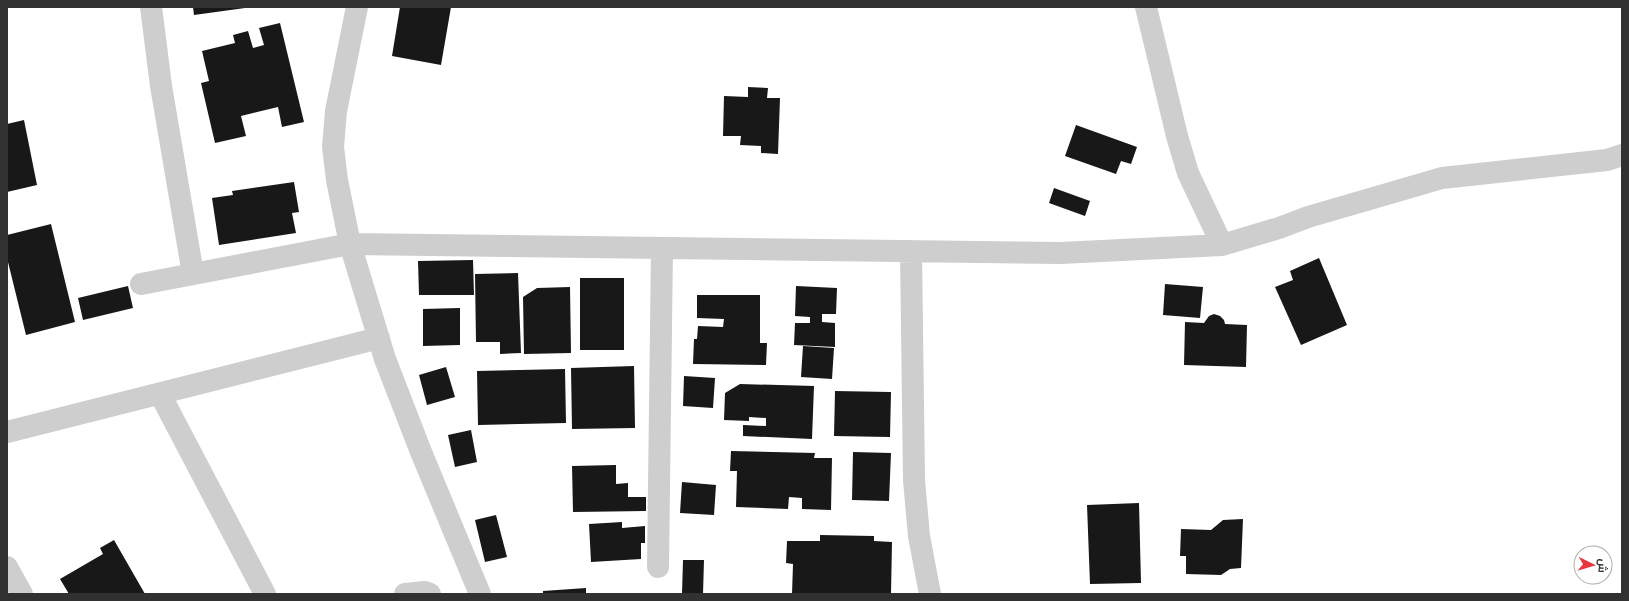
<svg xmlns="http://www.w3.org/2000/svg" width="1629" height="601" viewBox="0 0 1629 601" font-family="Karla,Cairo,sans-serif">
<rect width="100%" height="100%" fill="#fff"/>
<path fill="#181818" d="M193 7H245V8L194 15Z
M400 7H451L441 65 392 56Z
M280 23 304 122 282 127 278 107 241 116 246 136 215 143 201 83 209 81 202 51 235 43 233 35 248 31 253 48 264 45 259 28Z
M748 87 768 88 767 98H780L778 154 761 153V146L740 145 741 136H723L724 96 748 97Z
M24 120 37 185 7 192V124Z
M1076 125 1137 147 1131 164 1121 161 1116 174 1065 156Z
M294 182 299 212 292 213 296 233 219 245 212 198 233 195 232 191Z
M1054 188 1090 201 1085 216 1049 203Z
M51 224 75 322 26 335 7 258V235Z
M1319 258 1347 325 1301 345 1275 287 1293 280 1290 271Z
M473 260 474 295H419L418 261Z
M518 273 521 353 500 354V342H476L475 274Z
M580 278H624V350H580Z
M1165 284 1203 287 1200 318 1163 315Z
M128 286 133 308 83 320 78 298Z
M796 286 837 288 836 314H822V322L835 323V347L794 345 795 323H810V317L795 316Z
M570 287 571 353 524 354 523 297 537 288Z
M697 295H760V343H767L766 365 693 364 694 339H697L698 326 723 327 724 319 697 318Z
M460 308V345L423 346V309Z
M1214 314 1220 316 1224 320 1225 324 1247 325 1246 367 1184 365 1185 322 1204 323 1209 316Z
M803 346 834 348 832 379 801 377Z
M634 366 635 428 572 429 571 368Z
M446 367 455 397 427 405 419 375Z
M565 369 566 423 478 425 477 371Z
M684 376 715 378 713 408 683 406Z
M740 384 814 386 812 439 743 436V425L766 426V418L749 417V421L724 420 725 393Z
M835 391 891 392 890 437 834 436Z
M471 430 477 462 455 467 448 435Z
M731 451 815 453 814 458H832L831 510 802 509V498L789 497 788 509 736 507 737 471H730Z
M853 452 891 453 889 501 852 500Z
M616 465V484L628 483V497H646V511L573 512 572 466Z
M682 482 716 485 714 515 680 513Z
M1139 503 1141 583 1090 584 1087 505Z
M496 515 507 557 485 562 475 520Z
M1243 519 1241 568 1230 569 1221 575 1186 574V556H1180L1181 529 1211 530 1223 520Z
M622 522V528L645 526V543H641V559L591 562 589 524Z
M820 535 874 536V541L892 542 891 594H792L793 564 786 563 787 541H820Z
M114 540 145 594H69L60 579 103 554 100 548Z
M683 560H704L703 594H682Z
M586 588V594H543V591Z"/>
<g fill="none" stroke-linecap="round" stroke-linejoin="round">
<path stroke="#cecece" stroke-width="22" d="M151 7 161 86 193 274
M357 7 336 111 333 147 337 180 350 244 385 359 421 452 480 594
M1146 7 1177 136 1188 173 1222 245
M911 251 914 480 919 536 930 594
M141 284 350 244 1061 253 1222 245 1279 228 1308 217 1442 178 1607 160 1622 155
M160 394 265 594
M7 432 379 338
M7 567 22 594
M658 567 662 248
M405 594 425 592 430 594"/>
</g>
<rect width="1629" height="601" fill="none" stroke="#313131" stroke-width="16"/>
<g transform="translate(1593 565) rotate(95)"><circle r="19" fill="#ffffff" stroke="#adadad"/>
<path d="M0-3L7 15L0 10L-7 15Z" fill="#e6363e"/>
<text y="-6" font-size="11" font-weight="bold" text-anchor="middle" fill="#313131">ش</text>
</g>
</svg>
